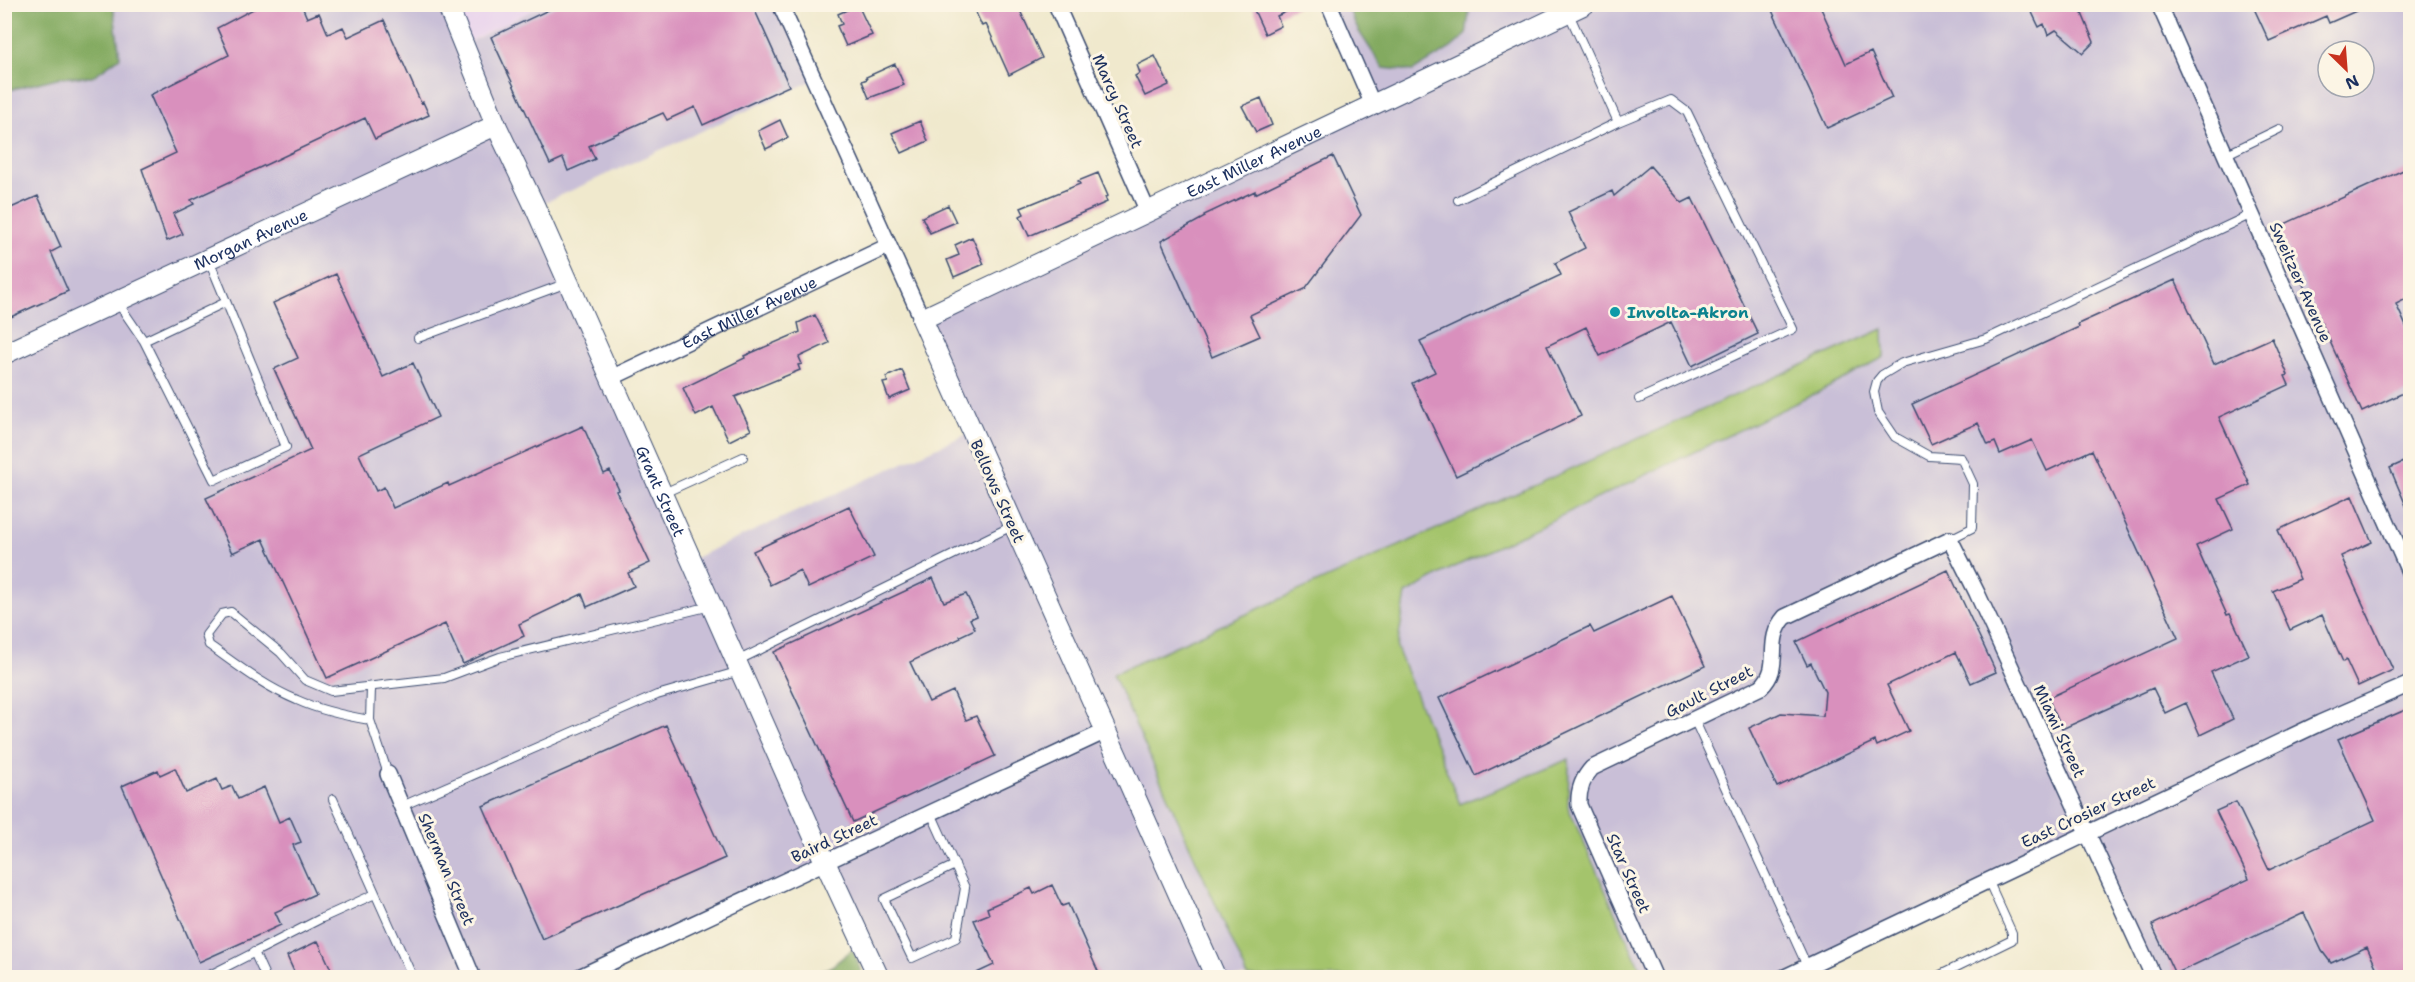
<svg xmlns="http://www.w3.org/2000/svg" width="2415" height="982" viewBox="0 0 2415 982" font-family="'Shantell Sans',sans-serif">
<rect width="100%" height="100%" fill="#fcf5e5"/>
<filter id="ink" filterUnits="userSpaceOnUse"><feTurbulence type="fractalNoise" baseFrequency=".0167" numOctaves="2"/><feDisplacementMap in="SourceGraphic" scale="12" xChannelSelector="R" yChannelSelector="G"/><feConvolveMatrix kernelMatrix="1 2 1 2 8 2 1 2 1" color-interpolation-filters="sRGB"/></filter>
<filter id="wash" filterUnits="userSpaceOnUse"><feTurbulence type="fractalNoise" baseFrequency=".008" numOctaves="4" result="noise"/><feDisplacementMap in="SourceGraphic" scale="24" xChannelSelector="R" yChannelSelector="G"/><feGaussianBlur stdDeviation="1.35" result="paint"/><feColorMatrix in="noise" values="0 0 0 0 0 0 0 0 0 0 0 0 0 0 0 0 0 1.4 0 .05"/><feComposite in="paint" operator="in"/></filter>
<g filter="url(#wash)">
<rect width="100%" height="100%" fill="#f0e9cd"/>
<path fill="#e8d2ee" d="M447 5H543L463 45Z"/>
<path fill="#c9bfd7" fill-rule="evenodd" d="M5 5H447L464 45 543 5H780L814 80 535 207 692 559 971 432 922 319 1372 105 1329 5H2410V977H2154L2087 833 1783 977H879L825 862 577 977 5 978ZM2328 51H2364V87H2328Z"/>
<path fill="#a4c46c" stroke="#607a65" stroke-width="1.5" d="M1883 329 1884 357 1827 388 1444 572 1406 594 1397 648 1460 804 1569 759 1568 807 1644 977H1248L1113 674Z"/>
<path fill="#83aa60" stroke="#4f6c5f" stroke-width="1.5" d="M4 5H113L120 57 92 77H61L5 91Z
M1347 5H1470L1466 35 1451 48 1413 71 1383 68 1358 30Z
M853 949 863 977H811L832 966Z"/>
<g id="blocks">
<path fill="#d990bd" d="M263 4H301L307 18 319 13 328 34 343 27 348 37 384 20 421 103 423 102 429 115 375 139 365 118 191 200 194 204 173 214 183 234 167 241 142 169 176 153 150 95 229 55 217 28Z
M561 4H752L789 86 703 125 695 107 667 120 663 113 589 146 595 159 568 171 563 158 550 164 491 37Z
M972 4H1017L1042 58 1009 75 986 24 982 26Z
M1262 4H1303L1277 16 1281 26 1265 34 1253 8Z
M1769 4H1819L1846 64 1871 52 1892 98 1827 128Z
M2028 4H2078L2094 42 2083 53 2056 30 2048 35 2044 24 2039 27Z
M2252 4H2372L2329 23 2326 16 2269 41Z
M858 5 872 35 846 46 837 26 842 24 838 14Z
M1155 56 1169 85 1145 96 1135 76 1140 73 1137 65Z
M895 64 904 85 869 98 862 81 867 79 866 77Z
M1261 98 1272 125 1256 132 1242 106Z
M780 120 788 138 766 149 758 131Z
M920 121 928 141 902 153 892 133Z
M1333 156 1361 215 1305 289 1250 315 1260 336 1212 357 1161 241 1205 217 1204 215 1255 191V194Z
M1650 166 1682 203 1692 198 1758 334 1692 366 1671 322 1600 356 1586 327 1547 346 1581 416 1456 476 1412 383 1435 372 1420 341 1561 275 1555 263 1585 248 1568 212 1612 191 1614 196Z
M2410 167V297L2396 304 2410 335V390L2362 412 2278 227Z
M1098 173 1108 196 1105 197 1107 202 1029 236 1020 216 1024 214 1021 208 1080 184 1078 181Z
M38 196 61 247 51 252 68 291 4 320V211Z
M948 205 956 222 930 233 922 217Z
M972 237 984 264 954 277 947 260 959 255 955 245Z
M336 274 383 377 413 363 438 417 359 454 376 491 384 487 393 508 448 483 449 486 583 426 604 474 610 471 619 490 616 491 650 563 628 573 634 586 587 607 582 594 519 624 524 636 463 664 445 624 327 678 263 539 232 553 206 498 311 450 274 369 298 358 273 303Z
M2175 280 2214 364 2272 338 2288 375 2285 376 2289 385 2219 417 2250 485 2219 499 2233 529 2196 546 2227 615 2230 614 2249 655 2211 672 2233 719 2200 735 2186 703 2165 713 2153 688 2062 729 2048 698 2178 638 2092 450 2047 471 2032 440 2000 454 1995 442 1988 445 1978 423 1931 444 1912 404 2079 327 2078 324Z
M815 315 829 343 799 357 802 364 798 365 800 370 735 397 751 430 729 441 713 407 696 416 683 388 745 358 744 356 800 332 798 323Z
M902 370 910 390 889 399 883 383 888 382 886 377Z
M2410 459V515L2390 468Z
M2352 496 2372 542 2341 556 2393 670 2358 686 2346 660 2343 662 2322 615 2290 630 2273 591 2300 579 2278 530Z
M849 506 874 557 808 588 800 570 770 585 753 551Z
M1948 570 1996 672 1971 683 1956 652 1887 685 1909 731 1877 746 1875 741 1777 787 1749 728 1781 713 1823 716 1825 692 1811 663 1807 665 1796 642Z
M933 578 944 602 966 594 977 616 970 619 975 629 960 636 961 638 910 662 929 702 953 691 966 720 976 716 995 756 853 822 774 652Z
M1672 596 1705 666 1476 776 1439 698 1590 626 1594 633Z
M2410 708V978H2381L2367 947 2331 963 2322 951 2304 913 2175 974 2152 925 2249 879 2216 811 2236 802 2269 870 2375 820 2338 739Z
M666 725 725 858 542 939 483 806Z
M175 768 186 793 217 779 222 790 232 786 238 799 264 787 279 822 290 817 301 842 293 845 315 894 275 912 281 925 199 962 122 786 158 770 160 775Z
M1052 885 1062 906 1068 904 1101 978H966L994 965 974 920 989 914 987 908 1031 888 1034 894Z
M318 941 335 978H297L287 956Z"/>
</g>
</g>
<g filter="url(#ink)">
<use href="#blocks" fill-opacity="0" stroke="#3b4b6f" stroke-width="1.5"/>
<g fill="none" stroke-linecap="round" stroke-linejoin="round">
<g stroke="#3b4b6f" stroke-width="10">
<path id="service" d="M1569 14 1618 122 1671 100 1687 112 1793 329 1639 399
M2225 155 2279 129
M1458 200 1618 122
M118 303 144 341 214 480 286 447 209 260
M418 338 567 283
M144 341 226 302
M664 493 743 457
M1950 539 1972 528 1973 484 1961 458 1929 456 1895 437 1878 412 1874 392 1877 381 1882 375 1902 363 1986 339 2252 214
M737 661 1012 526
M1694 719 1807 966
M370 720 371 688
M388 774 370 720C346 716 319 710 297 700 265 687 237 665 209 645L206 635 222 614 231 612 281 653 305 680 331 691 444 678 500 657 711 606
M333 799 413 978
M402 806 657 695 740 671
M931 813 965 888 956 938 912 958 884 899 955 865
M254 952 266 978
M204 978 322 918 375 894
M1934 978 2012 940V933L1988 880"/>
</g>
<g stroke="#3b4b6f" stroke-width="18">
<g id="minor">
<path d="M780 4 922 319"/>
<path d="M1056 4 1148 212"/>
<path d="M1329 4 1373 105"/>
<path d="M2159 4 2410 574"/>
<path id="s1" d="M611 378 888 246"/>
<path d="M388 774 473 978"/>
<path d="M577 978 1106 731"/>
<path d="M1655 978 1579 805C1578 790 1582 779 1592 768L1761 687C1784 666 1763 642 1785 617L1950 539 1977 593 2154 978"/>
<path d="M1783 978 2320 723 2410 684"/>
</g>
</g>
<g stroke="#3b4b6f" stroke-width="22">
<g id="tertiary">
<path id="s2" d="M447 4 496 125 535 207 825 862 879 978"/>
<path id="s3" d="M4 354 496 125"/>
<path id="s4" d="M1216 978 922 319 1585 4"/>
</g>
</g>
<use href="#service" stroke="#fff" stroke-width="8"/>
<use href="#minor" stroke="#fff" stroke-width="15"/>
<use href="#tertiary" stroke="#fff" stroke-width="20"/>
</g>
</g>
<circle fill="#0f9aa8" stroke="#fcf5e5" stroke-width="2" cx="1615" cy="312" r="6"/>
<g text-anchor="middle" stroke-width="6" stroke-linejoin="round" paint-order="stroke">
<g font-size="16" fill="#1b2f5e" stroke="#fcf5e5">
<text transform="translate(1118 101) rotate(66)" y="6">Marcy Street</text>
<text dy="6" stroke="none"><textPath href="#s4" startOffset="1089">East Miller Avenue</textPath></text>
<text dy="6" stroke="none"><textPath href="#s3" startOffset="272">Morgan Avenue</textPath></text>
<text transform="translate(2301 282) rotate(66)" y="6">Sweitzer Avenue</text>
<text dy="6" stroke="none"><textPath href="#s1" startOffset="153">East Miller Avenue</textPath></text>
<text transform="translate(998 491) rotate(66)" y="6">Bellows Street</text>
<text dy="6" stroke="none"><textPath href="#s2" startOffset="532">Grant Street</textPath></text>
<text transform="translate(1709 691) rotate(-27)" y="6">Gault Street</text>
<text transform="translate(2060 731) rotate(65)" y="6">Miami Street</text>
<text transform="translate(2088 812) rotate(-25)" y="6">East Crosier Street</text>
<text transform="translate(834 838) rotate(-25)" y="6">Baird Street</text>
<text transform="translate(447 869) rotate(67)" y="6">Sherman Street</text>
<text transform="translate(1629 873) rotate(66)" y="6">Star Street</text>
</g>
<g font-size="16" font-weight="bold" fill="#0d838f" stroke="#fcf5e5" text-anchor="start">
<text x="1627" y="318">Involta-Akron</text>
</g>
</g>
<rect width="2415" height="982" fill="none" stroke="#fcf5e5" stroke-width="24"/>
<g transform="translate(2346 69) rotate(155)"><circle r="28" fill="#fcf5e5" stroke="#a2a6af" stroke-width="1.5"/>
<path d="M0-4.5L10 22L0 15L-10 22Z" fill="#c8321e"/>
<text y="-9" font-size="16" font-weight="bold" text-anchor="middle" fill="#1b2f5e">N</text>
</g>
</svg>
